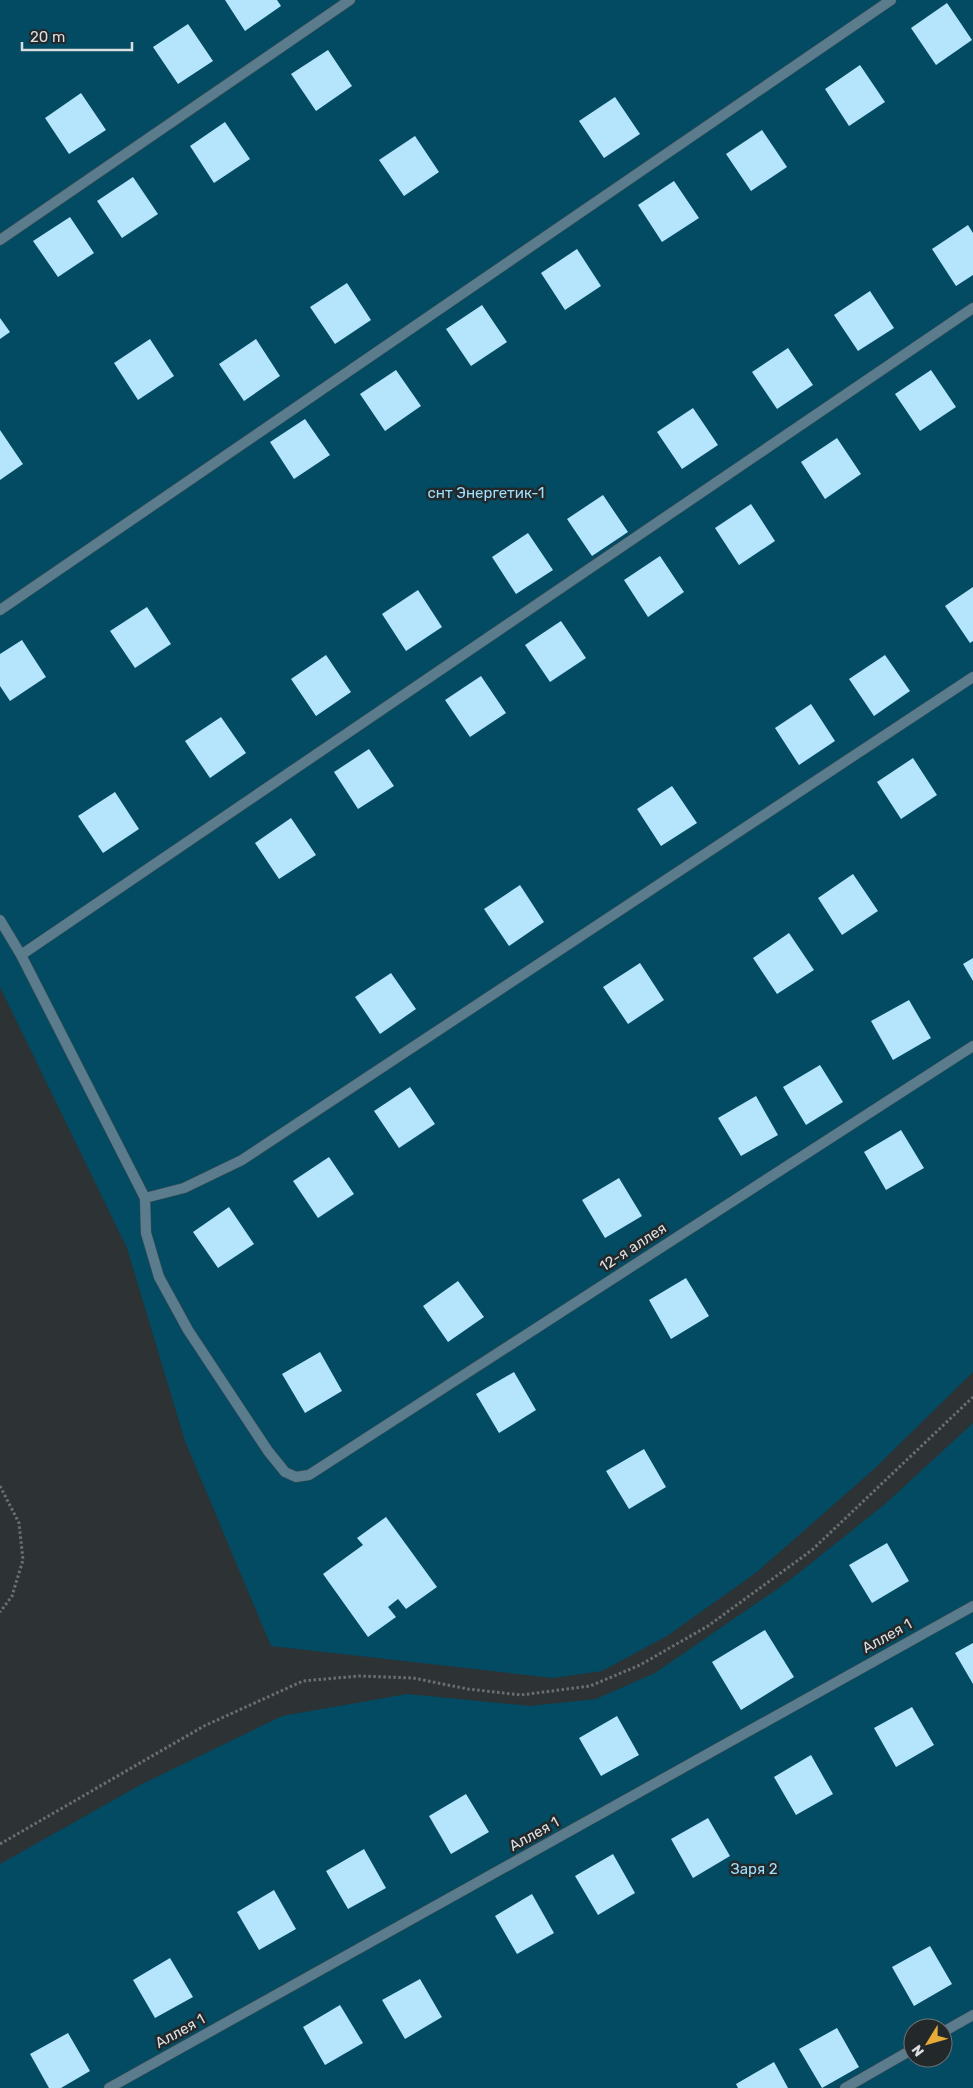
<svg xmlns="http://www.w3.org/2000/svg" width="973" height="2088" viewBox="0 0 973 2088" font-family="Rubik,sans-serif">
<rect width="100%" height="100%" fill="#2d3234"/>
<path fill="#024b63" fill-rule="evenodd" d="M0 0H973V1372L873 1470 757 1572 667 1636 602 1671 553 1678 271 1646 185 1441 127 1248 0 987Z
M973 1423V2088H0V1864L142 1784 282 1716 407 1694 530 1706 596 1699 655 1673 786 1583 885 1504ZM913 2028H943V2058H913Z"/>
<path fill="#b4e5fd" d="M225 0H277L281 6 245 31Z
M947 3 972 40 936 65 911 28Z
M188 24 213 61 178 84 153 47Z
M328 50 352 86 316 111 291 74Z
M860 65 885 102 849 126 825 89Z
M81 93 106 130 69 154 45 118Z
M615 97 640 134 604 158 579 121Z
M225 122 250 159 214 183 190 146Z
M762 130 787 167 751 191 726 154Z
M415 136 439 172 404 196 379 160Z
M133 177 158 214 122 238 97 201Z
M674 181 699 218 662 242 638 205Z
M70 217 94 253 58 277 33 241Z
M968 225 973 233V275L956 286 932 249Z
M577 249 601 286 565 310 541 273Z
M347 283 371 320 335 344 310 307Z
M870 291 894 328 858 351 834 315Z
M482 305 507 342 471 366 446 329Z
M0 318 10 332 0 339Z
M150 339 174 376 138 400 114 363Z
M256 339 280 376 244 401 219 364Z
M788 348 813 385 777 409 752 372Z
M396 370 421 406 385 431 360 394Z
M931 370 956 407 920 431 895 394Z
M693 408 718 445 682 469 657 432Z
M305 419 330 455 294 479 270 442Z
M0 430 23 464 0 480Z
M837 438 861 474 825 499 801 462Z
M603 495 628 532 592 556 567 519Z
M751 504 775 541 739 565 715 528Z
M528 533 553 570 516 594 492 557Z
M660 556 684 592 648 617 624 580Z
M973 587V641L970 643 945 606Z
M418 590 442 627 406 651 382 614Z
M147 607 171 644 135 668 110 631Z
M561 621 586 658 550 682 525 645Z
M22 640 46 677 10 701 0 686V654Z
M326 655 351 692 316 716 291 679Z
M885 655 910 691 874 716 849 679Z
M481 676 506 713 470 737 445 700Z
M811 704 835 741 799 765 775 728Z
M221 717 246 753 210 778 185 741Z
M369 749 394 786 358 809 334 772Z
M913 758 937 795 901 819 877 782Z
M672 786 697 823 661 846 637 809Z
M115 792 139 829 103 853 78 816Z
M291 818 316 855 279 879 255 843Z
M853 874 878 911 842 935 818 898Z
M520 885 544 922 509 946 484 909Z
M789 933 814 970 777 994 753 958Z
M973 958V981L963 964Z
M640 963 664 1000 628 1024 603 987Z
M391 973 416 1009 380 1034 355 997Z
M909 1000 931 1038 893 1060 871 1021Z
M820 1065 843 1102 806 1125 783 1087Z
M410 1087 435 1124 399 1148 374 1111Z
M756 1096 778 1135 741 1156 718 1118Z
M901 1130 924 1168 886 1190 864 1152Z
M329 1157 354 1194 318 1218 293 1181Z
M619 1178 642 1216 605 1238 582 1200Z
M229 1207 254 1244 218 1268 193 1232Z
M686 1278 709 1316 671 1339 649 1300Z
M458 1281 484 1317 448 1342 423 1306Z
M320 1352 342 1391 305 1413 282 1374Z
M514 1372 536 1410 499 1433 476 1394Z
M644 1449 666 1487 629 1509 606 1471Z
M386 1517 437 1587 406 1609 398 1599 388 1607 396 1617 368 1637 323 1574 363 1545 357 1538Z
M887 1543 909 1581 872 1603 849 1565Z
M765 1630 794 1677 741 1710 712 1662Z
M973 1643V1684L955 1653Z
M912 1707 934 1745 896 1767 874 1728Z
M617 1716 639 1755 601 1776 579 1738Z
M811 1755 833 1794 796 1815 774 1777Z
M466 1794 489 1832 451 1854 429 1816Z
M708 1818 730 1856 693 1878 671 1839Z
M364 1849 386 1888 348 1909 326 1871Z
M613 1854 635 1893 598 1915 575 1876Z
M274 1890 296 1929 259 1950 237 1912Z
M532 1894 554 1933 517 1954 495 1916Z
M930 1946 952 1984 914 2006 892 1967Z
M170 1958 193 1997 155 2018 133 1980Z
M420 1979 442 2017 405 2039 382 2000Z
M340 2005 363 2043 325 2065 303 2027Z
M837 2028 859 2067 822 2088 799 2049Z
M68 2033 90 2071 61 2088H49L30 2054Z
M774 2062 788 2088H738L736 2084Z"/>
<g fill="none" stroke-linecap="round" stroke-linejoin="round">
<g stroke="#494e50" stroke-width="11">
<path id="service" d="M0 240 350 0
M0 610 891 0
M0 920 21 955 145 1198 146 1233 159 1277 188 1330 268 1451 285 1472 296 1477 309 1475 973 1046
M21 955 973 308
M145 1198 184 1188 242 1160 973 677
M943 2032 973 2015
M109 2088 973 1606
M845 2088 913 2049"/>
</g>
<path stroke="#6b6f71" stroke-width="3" stroke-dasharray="2.5 2.5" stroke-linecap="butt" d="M0 1486 19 1523 23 1560 12 1596 0 1612
M0 1844 204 1726 303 1681 359 1676 413 1678 468 1689 521 1695 590 1686 640 1665 708 1626 812 1550 973 1397"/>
<use href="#service" stroke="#5b7c8c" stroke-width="10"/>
</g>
<g text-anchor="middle" stroke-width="5" stroke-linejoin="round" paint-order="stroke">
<g font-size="15" fill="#9edffe" stroke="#23282a">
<text x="486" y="498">снт Энергетик-1</text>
<text x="754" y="1874">Заря 2</text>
</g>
<g font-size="15" fill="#dbdee0" stroke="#23282a">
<text transform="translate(633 1247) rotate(-33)" y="5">12-я аллея</text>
<text transform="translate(887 1636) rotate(-29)" y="5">Аллея 1</text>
<text transform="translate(534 1834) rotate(-29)" y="5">Аллея 1</text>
<text transform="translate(180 2031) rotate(-29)" y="5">Аллея 1</text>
</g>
</g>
<g transform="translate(928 2043) rotate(233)"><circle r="24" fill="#23282a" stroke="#6d7173"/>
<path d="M0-4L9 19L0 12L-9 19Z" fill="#e8ab37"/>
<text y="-8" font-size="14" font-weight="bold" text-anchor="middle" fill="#dbdee0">N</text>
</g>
<path d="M22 42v8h110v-8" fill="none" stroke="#dbdee0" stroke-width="2.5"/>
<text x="30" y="42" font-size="15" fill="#dbdee0" stroke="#23282a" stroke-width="4" paint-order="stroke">20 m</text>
</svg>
